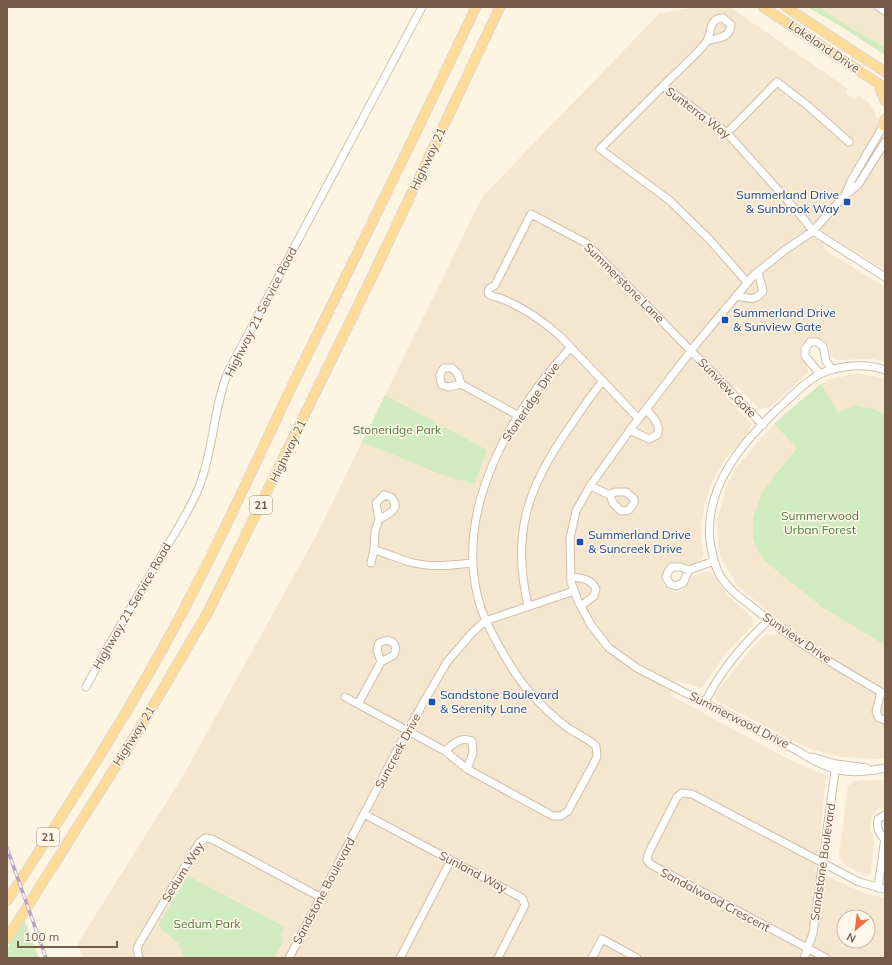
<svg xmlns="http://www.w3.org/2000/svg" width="892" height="965" viewBox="0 0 892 965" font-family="Mulish,sans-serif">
<rect width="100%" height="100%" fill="#fdf4e2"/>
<path fill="#f5e6d0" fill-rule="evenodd" d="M697 7H730L848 89 845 93 855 100 858 96 869 103 877 118 885 123V270L829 235 823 249 885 287V362L873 359 837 360 830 355 829 346 825 341 816 337 807 339 801 345 800 356 807 364 808 373 770 407 760 409 736 385 726 397 752 424 746 435 725 459 713 480 705 502 701 527 702 549 704 554 701 560 693 565 673 562 666 567 661 576 664 585 672 591 678 593 683 590 694 575 706 571 712 573 728 596 752 617 753 625 725 654 702 688 677 681 670 695 790 760 826 776 819 849 815 871 866 894 885 898V958H83L78 943 183 776 316 536 483 196 660 13ZM844 917H868V941H844Z
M819 7H885V47L849 27Z
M858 373 885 379V758L880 759 842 757 809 749 717 701 715 694 750 650 766 634 777 635 784 624 737 586 719 553 717 522 726 486 737 467 758 442 780 418 810 392 821 384 832 379Z
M885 780V809L878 808 872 817 870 829 874 840 871 872 866 876 844 864 839 854 848 786 854 781Z"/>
<path fill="#d0ebc0" d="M807 7H819L849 27 885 47V55L842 27Z
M821 384 838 412 856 405 876 410 885 415V645L822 607 772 567 764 560 756 547 753 538V517L763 491 797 448 774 424Z
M385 395 487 450 474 484 443 475 362 442Z
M188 876 285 927 280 935 284 938 275 958H184L178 943 158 926Z
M24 918 39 958H7V950Z"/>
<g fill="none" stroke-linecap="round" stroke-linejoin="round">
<g stroke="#d0beab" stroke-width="9">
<path id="minor" d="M879 7 885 11
M663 86C673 75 701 51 707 41 712 31 709 18 723 18L731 25C729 39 719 37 707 41
M727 133 777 82 807 105 849 142
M885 142 858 185 845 195 813 231 785 250 754 275 697 343 630 430 590 486 576 511 570 538 571 582 578 601 591 625 609 648 637 668 798 751C831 772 847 776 885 768
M846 193 851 181 885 123
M747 282 709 239 669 200 600 149 663 86 727 133 798 212 813 231 885 277
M736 296C747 298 756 302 763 291L758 272
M820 374 805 356V349L810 342H817L823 346 826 361 832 370
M461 384 449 387 442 385C439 378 439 374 444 368H452L458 374 461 384 519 416
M638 418 560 336C543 321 523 307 502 299 496 296 492 298 488 293L489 289 495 285 531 214 586 243 763 425
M630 430 649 439 657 435C662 424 652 417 646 409
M590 486 610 495 613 503 621 511 629 510 634 503V499L626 492H615L610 495
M379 519 376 503 384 495 391 497C401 508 390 514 379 519L375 532 374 550C387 553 398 559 410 562 431 568 451 565 473 563
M371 563 374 550
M689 570 683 583 676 586 670 584 666 577 668 572 672 567H680L689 570 714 561
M571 577C581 578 592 579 596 589L594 596 581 606
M528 605C511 534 528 486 569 428 580 412 590 396 603 381
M86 687C110 641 137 598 163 553 176 531 190 510 199 487 214 449 213 409 228 372L422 7
M881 692C838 667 794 641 755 609 742 599 729 590 720 576 714 565 712 553 710 541 704 486 744 440 782 405 794 394 806 381 820 374 839 365 866 363 885 370
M885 694 881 692 876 712 879 718 885 720
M345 697 445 751 467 769 553 816H561L568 811 595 761 597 756 596 746C587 738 577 734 568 728 553 717 540 704 528 690 517 678 508 662 500 648 491 631 482 616 478 598 455 507 511 412 571 347
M705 702C721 670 742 645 768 621
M358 704 381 662 394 655C399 643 390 637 379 643L377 650 381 662
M445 751C454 744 460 736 472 741L473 753 467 769
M812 757 836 764 867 768
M364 814 522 898 525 905 498 958
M884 839C879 832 876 828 878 819L885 815
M878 888 885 838
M139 958 137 949 139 944 199 843 205 838 212 839 320 897
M289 958 407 731 447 662 471 634 485 621 574 591
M400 958 451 860
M592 958 602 939 637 958
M804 958 813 933 836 764
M826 958 650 864 647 860 649 852 677 797 682 793 692 794 859 882 885 889"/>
</g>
<g stroke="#ded7d3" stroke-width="11">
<path id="major" d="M763 7 885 88
M786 7 885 72
M878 83 885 101
M883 126 885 119
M7 901C63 814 120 727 169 637 214 555 252 470 292 386 354 260 416 134 476 7
M7 939 143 723 208 612 370 281 500 7"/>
</g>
<use href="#minor" stroke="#fff" stroke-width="7"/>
<use href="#major" stroke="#fedc98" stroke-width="9"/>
<g stroke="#b6a1c6" stroke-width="3.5">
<path id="rail" d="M7 848 46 958"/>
</g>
<use href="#rail" stroke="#fff7e9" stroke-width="2" stroke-dasharray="6" stroke-linecap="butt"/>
</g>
<g fill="#1a4fb4" stroke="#fff7e9" stroke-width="1.5">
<rect x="843" y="198" width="8" height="8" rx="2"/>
<rect x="721" y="316" width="8" height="8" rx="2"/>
<rect x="576" y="538" width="8" height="8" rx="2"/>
<rect x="428" y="698" width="8" height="8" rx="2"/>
</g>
<g text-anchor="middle" stroke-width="3" stroke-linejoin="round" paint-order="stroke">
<g fill="#fff7e9" stroke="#9e8978" stroke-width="1">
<rect x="250" y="496" width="22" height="18" rx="3"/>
<rect x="37" y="828" width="22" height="18" rx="3"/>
</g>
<g font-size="11" font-weight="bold" fill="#755a48">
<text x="261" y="509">21</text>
<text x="48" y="841">21</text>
</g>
<g font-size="12" fill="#755a48" stroke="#fff7e9">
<text transform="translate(824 47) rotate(34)" y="4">Lakeland Drive</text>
<text transform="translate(698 113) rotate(37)" y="4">Sunterra Way</text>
<text transform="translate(428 159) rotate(-65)" y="4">Highway 21</text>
<text transform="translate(624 283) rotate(45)" y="4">Summerstone Lane</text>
<text transform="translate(261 312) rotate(-63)" y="4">Highway 21 Service Road</text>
<text transform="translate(727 388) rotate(46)" y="4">Sunview Gate</text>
<text transform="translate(531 402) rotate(-56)" y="4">Stoneridge Drive</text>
<text transform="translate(288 451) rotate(-64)" y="4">Highway 21</text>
<text transform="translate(132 606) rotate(-60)" y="4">Highway 21 Service Road</text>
<text transform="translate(797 638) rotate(34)" y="4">Sunview Drive</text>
<text transform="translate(739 720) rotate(27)" y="4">Summerwood Drive</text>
<text transform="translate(134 736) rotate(-58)" y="4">Highway 21</text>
<text transform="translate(398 751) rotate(-62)" y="4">Suncreek Drive</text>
<text transform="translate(823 862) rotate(-82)" y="4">Sandstone Boulevard</text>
<text transform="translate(183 872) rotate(-58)" y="4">Sedum Way</text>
<text transform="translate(473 872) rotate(28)" y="4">Sunland Way</text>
<text transform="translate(324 891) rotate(-62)" y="4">Sandstone Boulevard</text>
<text transform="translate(715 900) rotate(28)" y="4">Sandalwood Crescent</text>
</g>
<g font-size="12" fill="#164399" stroke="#fff7e9" text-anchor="start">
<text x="839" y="199" text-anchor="end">Summerland Drive<tspan x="839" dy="14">&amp; Sunbrook Way</tspan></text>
<text x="733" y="317">Summerland Drive<tspan x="733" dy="14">&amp; Sunview Gate</tspan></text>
<text x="588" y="539">Summerland Drive<tspan x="588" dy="14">&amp; Suncreek Drive</tspan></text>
<text x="440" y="699">Sandstone Boulevard<tspan x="440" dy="14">&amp; Serenity Lane</tspan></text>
</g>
<g font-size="12" fill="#4e7c3f" stroke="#fff7e9">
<text x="397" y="434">Stoneridge Park</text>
<text x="820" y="520">Summerwood<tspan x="820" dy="14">Urban Forest</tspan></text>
<text x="207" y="928">Sedum Park</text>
</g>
</g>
<rect width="892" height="965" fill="none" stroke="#755a48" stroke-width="16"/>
<g transform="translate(856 929) rotate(208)"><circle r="19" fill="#fff7e9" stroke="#c8b8a9"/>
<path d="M0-3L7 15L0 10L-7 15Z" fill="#eb6f43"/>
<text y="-6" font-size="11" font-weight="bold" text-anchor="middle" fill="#755a48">N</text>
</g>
<path d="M18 941v6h99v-6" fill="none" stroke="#755a48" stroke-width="2"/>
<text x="24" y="941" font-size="12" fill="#755a48" stroke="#fff7e9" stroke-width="3" paint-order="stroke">100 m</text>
</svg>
